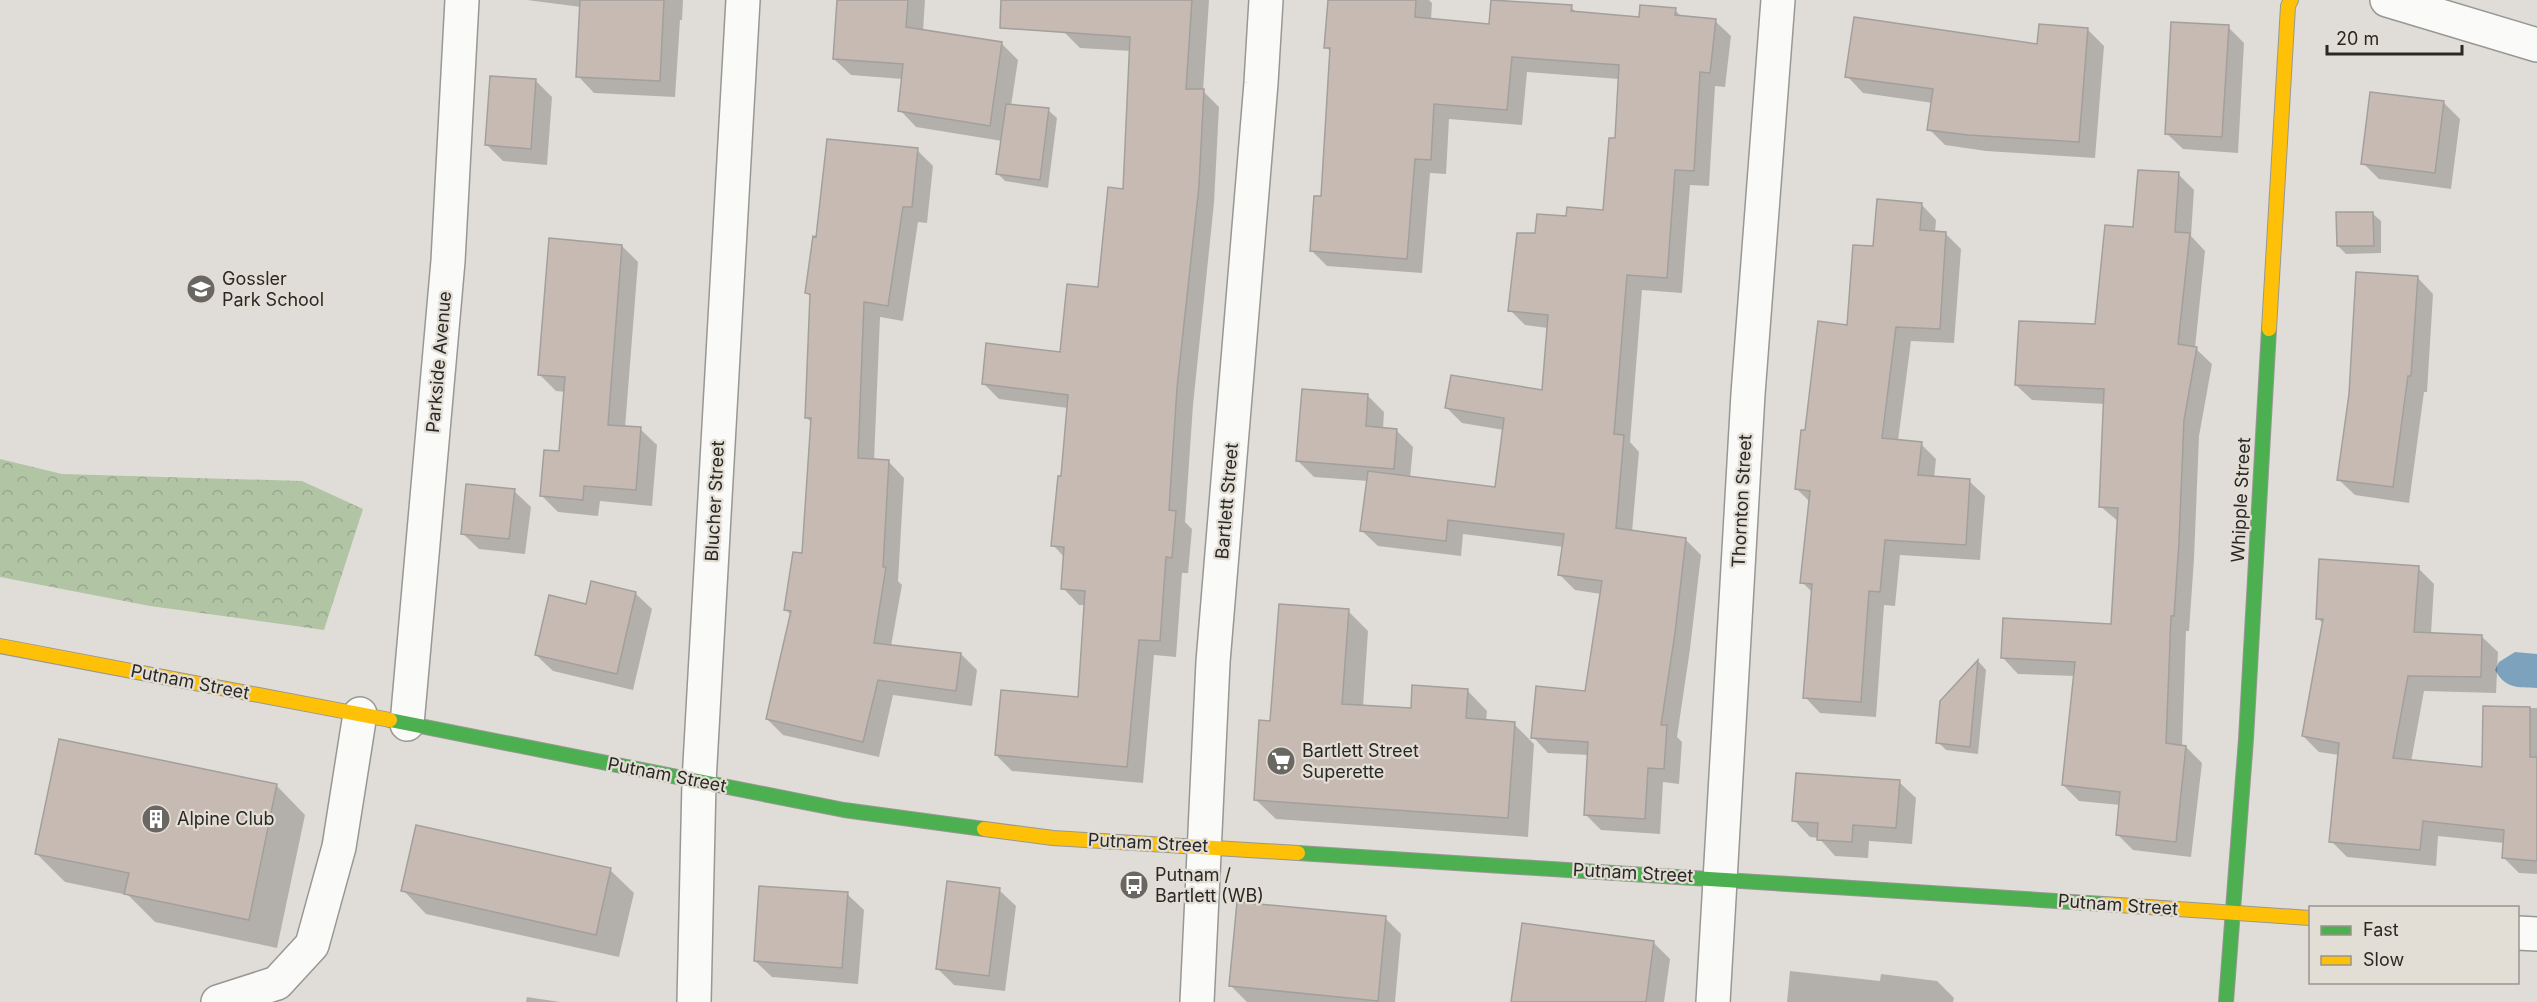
<svg xmlns="http://www.w3.org/2000/svg" width="2537" height="1002" viewBox="0 0 2537 1002" font-family="Inter,sans-serif">
<defs>
<pattern id="forest-crowns" width="20" height="18" patternUnits="userSpaceOnUse" patternTransform="scale(1.5)"><rect width="20" height="18" fill="#b1c4a4"/><path d="M2 6a3 3 0 1 1 6 0M12 15a3 3 0 1 1 6 0" fill="none" stroke="#98a88d"/></pattern>
</defs>
<rect width="100%" height="100%" fill="#e0ddd8"/>
<path fill="url(#forest-crowns)" d="M0 459 62 474 302 481 363 509 324 630 150 606 0 577Z"/>
<path fill="#7da2bd" d="M2515 652 2537 654V688C2517 687 2506 689 2495 670L2499 662Z"/>
<path fill="#0003" d="M683 0 682 20H680L675 97 594 93 578 76 581 7 527 0Z
M838 0H925L923 31 1002 44 1018 60 1011 106 1048 110 1057 118 1048 188 1005 181 997 173 1002 141 916 127 900 110 903 79 851 75 834 59Z
M1066 0H1209L1203 91 1219 107 1214 203 1193 405 1185 522 1192 529 1188 573H1182L1176 657 1154 655 1143 783 1012 771 996 755 1080 699 1086 605H1079L1063 588 1065 558 1053 545 1063 478 1068 408 999 399 983 383 1062 354 1099 289 1125 191 1131 51 1080 48 1064 32Z
M1329 0H1429L1432 3 1431 20 1490 26 1571 7 1577 13 1640 18 1675 10 1682 17 1715 21 1731 36 1725 87 1715 86 1709 186 1690 185 1682 293 1642 290 1630 442 1639 452 1632 532 1685 539 1701 555 1690 649 1677 737 1682 742 1679 784 1663 782 1660 834 1601 830 1585 814 1589 755 1548 753 1533 737 1586 692 1601 594 1575 590 1560 575 1564 547 1463 534 1461 556 1378 546 1362 531 1368 481 1314 477 1297 460 1368 396 1384 412 1383 429 1396 430 1413 447 1410 478 1497 489 1504 430 1462 423 1447 408 1543 392 1548 328 1525 325 1510 310 1536 234 1568 218 1604 212 1616 140 1619 79 1527 72 1522 125 1449 119 1446 174 1430 173 1422 273 1327 266 1311 250 1322 198 1332 53 1326 47Z
M2228 27 2244 43 2238 153 2183 149 2166 133Z
M2088 30 2104 46 2095 158 1986 151 1945 145 1929 129 1933 103 1863 93 1847 76 2038 46Z
M536 81 552 97 547 165 503 161 487 145Z
M2444 103 2460 119 2451 189 2379 179 2363 163Z
M917 150 933 166 927 223 918 222 903 321 880 317 874 461H888L904 478 898 581 902 585 891 646 961 654 977 670 972 706 893 695 879 757 783 735 767 719 791 615 785 609 804 555 812 423 806 417 811 297 806 292 818 239Z
M2178 174 2194 190 2191 236 2205 251 2195 348 2212 364 2199 436 2194 559 2189 631H2186L2182 747H2186L2202 763 2191 857 2133 850 2117 834 2120 805 2079 801 2063 785 2075 676 2018 674 2003 658 2112 626 2119 522 2100 506 2105 404 2032 400 2016 385 2096 325 2134 229Z
M1921 204 1936 220 1935 233 1946 234 1961 249 1954 343 1911 341 1898 441 1921 444 1936 459 1934 478 1969 481 1985 496 1980 560 1900 555 1895 606 1884 605 1876 717 1820 713 1805 697 1813 593 1802 582 1810 502 1797 489 1806 432 1848 327 1874 248Z
M2372 213 2381 221V253L2346 254 2338 246Z
M622 246 638 262 625 428 640 429 657 445 652 506 600 501 598 516 558 512 542 496 561 452 566 392 556 391 540 375Z
M2417 277 2433 294 2427 392H2424L2409 503 2355 495 2338 479Z
M514 491 531 507 525 554 479 549 462 533Z
M2418 568 2434 584 2431 634 2481 636 2498 652 2496 693 2424 691 2411 762 2483 769 2484 708H2537V874L2519 873 2503 857 2504 843 2438 836 2436 866 2347 857 2331 841 2339 755 2319 752 2303 736 2324 624 2317 618Z
M635 593 652 609 633 690 553 671 536 655 587 606Z
M1348 611 1368 631 1363 707 1412 710 1467 690 1487 711 1486 722 1514 724 1534 744 1528 837 1276 819 1255 799 1272 722Z
M1979 662 1986 670 1978 754 1946 750 1938 742 1941 703Z
M1899 782 1916 798 1912 844 1869 841 1868 858 1835 856 1819 838 1810 837 1794 820Z
M277 786 305 815 277 948 155 922 128 895 65 882 36 853Z
M610 870 634 893 619 957 426 914 403 890Z
M999 890 1016 906 1005 991 954 985 937 968Z
M847 894 864 910 858 984 772 977 755 961Z
M1385 918 1401 934 1395 1002H1247L1231 986Z
M1654 943 1670 959 1664 1002H1515Z
M1790 971 1880 981 1881 974 1937 981 1954 998 1953 1002H1787Z
M527 997 560 1002H526Z"/>
<path fill="#c7bab3" stroke="#a29f9d" stroke-width="1.5" d="M580 0H664L660 81 576 77Z
M837 0H908L906 27 1002 42 990 126 898 111 903 64 833 59Z
M1001 0H1192L1186 89H1204L1199 186 1177 388 1169 510 1176 511 1172 558 1166 557 1160 641 1139 640 1127 767 995 755 1001 690 1078 697 1085 591 1061 589 1064 547 1051 546 1058 476H1061L1068 395 982 384 986 343 1060 352 1067 284 1098 287 1108 187 1123 189 1130 37 1000 28Z
M1328 0H1416L1415 17 1489 24 1491 0 1572 5 1571 11 1639 17 1640 5 1676 8 1675 15 1716 19 1710 73 1700 72 1694 171 1675 170 1667 278 1627 275 1614 434 1624 435 1616 528 1686 538 1675 633 1661 725H1667L1664 769 1648 768 1645 819 1584 815 1588 742 1531 738 1536 686 1585 691 1602 581 1558 575 1564 534 1448 520 1446 541 1360 531 1368 471 1495 487 1504 418 1445 408 1451 375 1542 390 1548 315 1508 311 1517 233H1535L1537 214 1566 216 1567 207 1603 210 1609 138H1615L1619 65 1512 57 1507 110 1434 104 1431 160 1415 159 1407 259 1310 251 1314 196H1321L1330 48H1324Z
M1854 17 2037 44 2039 24 2088 28 2079 142 1968 135 1927 130 1933 89 1845 77Z
M2171 22 2229 25 2222 137 2165 134Z
M490 76 536 79 531 149 485 145Z
M2370 92 2444 101 2435 173 2361 164Z
M1006 104 1049 108 1040 180 996 174Z
M827 139 918 148 912 207H903L888 306 864 302 858 458 889 460 883 567H886L874 643 961 653 956 691 878 680 863 742 766 719 791 611 784 610 793 552 802 553 811 418H805L810 294 805 293 813 236 816 237Z
M2138 170 2179 172 2175 232 2190 233 2178 344 2197 347 2184 420 2179 542 2174 616H2171L2166 743 2186 746 2176 842 2116 835 2120 792 2062 785 2075 662 2001 658 2003 618 2111 624 2118 508 2099 507 2104 389 2015 385 2019 321 2095 324 2105 225 2133 227Z
M1877 199 1922 203 1920 230 1946 232 1940 329 1896 327 1882 438 1922 442 1918 475 1970 479 1966 545 1885 540 1880 592 1869 591 1861 702 1803 698 1812 584 1800 583 1810 491 1795 489 1801 430H1805L1818 321 1847 325 1853 245 1873 246Z
M2336 212H2373L2374 246H2337Z
M549 238 622 245 608 425 641 427 636 490 584 486 583 500 540 496 544 450 559 451 565 377 538 375Z
M2356 272 2418 276 2411 376H2408L2393 487 2337 480 2349 394Z
M1302 389 1368 394 1366 426 1397 429 1394 469 1296 461Z
M466 484 515 489 509 539 461 534Z
M2319 559 2419 566 2414 632 2482 635 2481 677 2408 676 2393 758 2482 767 2483 706 2530 707V757H2537V861L2502 858 2504 830 2423 821 2420 850 2329 842 2339 743 2302 736 2323 619H2316Z
M591 581 636 592 617 674 535 655 549 595 586 604Z
M1279 604 1349 609 1342 704 1411 708 1412 685 1468 689 1466 718 1515 722 1508 818 1254 800 1259 720 1270 721Z
M1978 660 1970 747 1936 743 1940 701Z
M59 739 277 784 249 920 124 894 129 873 35 854Z
M1796 773 1900 780 1896 828 1853 825 1852 842 1817 840 1818 823 1792 821Z
M416 825 611 868 596 935 401 891Z
M947 881 1000 888 989 976 936 969Z
M759 886 848 892 842 968 754 961Z
M1237 902 1386 916 1378 1001 1229 986Z
M1522 923 1654 941 1646 1002H1511Z"/>
<g fill="none" stroke-linecap="round" stroke-linejoin="round">
<g stroke="#989793" stroke-width="36">
<path id="street" d="M2387 0 2537 45
M407 724 448 261 462 0
M2518 933 2537 934
M218 1002 277 983 312 945 339 847 360 714
M694 1002 699 782 743 0
M1197 1002 1213 662 1261 83 1266 0
M1713 1002 1748 394 1778 0"/>
</g>
<g stroke="#989793" stroke-width="16">
<path id="fast" d="M390 720 844 810 984 829
M1298 853 2104 904
M2226 1002 2246 739 2269 329"/>
</g>
<g stroke="#989793" stroke-width="16">
<path id="slow" d="M2269 329 2288 6 2291 0
M0 646 390 720
M984 829 1053 838 1298 853
M2104 904 2310 918"/>
</g>
<use href="#street" stroke="#fafaf9" stroke-width="33"/>
<use href="#fast" stroke="#4caf50" stroke-width="14"/>
<use href="#slow" stroke="#ffc107" stroke-width="14"/>
</g>
<defs>
<g id="school-disc" transform="scale(1.5)"><circle r="9.5" fill="#6a6763" stroke="#e3ded5"/><path d="M0-5L7-2L0 1L-7-2ZM-4 1L0 2.5L4 1V4Q0 6-4 4Z" fill="#fff"/></g>
<g id="supermarket-disc" transform="scale(1.5)"><circle r="9.5" fill="#6a6763" stroke="#e3ded5"/><path d="M-6-5.5h2.5l.6 2H6L4.5 2H-2.5L-4.4-4H-6ZM-1.5 3.2a1.3 1.3 0 1 0 .1 0ZM3 3.2a1.3 1.3 0 1 0 .1 0Z" fill="#fff"/></g>
<g id="building-disc" transform="scale(1.5)"><circle r="9.5" fill="#6a6763" stroke="#e3ded5"/><path d="M-4-6H4V6H1V3H-1V6H-4ZM-2.5-4.3h1.7v1.8h-1.7ZM.8-4.3h1.7v1.8H.8ZM-2.5-1h1.7V.8h-1.7ZM.8-1h1.7V.8H.8Z" fill="#fff"/></g>
<g id="bus-disc" transform="scale(1.5)"><circle r="9.5" fill="#6a6763" stroke="#e3ded5"/><path d="M-5-6H5V4H4V6H2V4H-2V6H-4V4H-5ZM-3.5-4V0h7V-4ZM-3.5 1.2v1.5H-2V1.2ZM2 1.2v1.5H3.5V1.2Z" fill="#fff"/></g>
</defs>
<g fill-rule="evenodd">
<use href="#school-disc" x="201" y="289"/>
<use href="#supermarket-disc" x="1281" y="761"/>
<use href="#building-disc" x="156" y="819"/>
<use href="#bus-disc" x="1134" y="885"/>
</g>
<g text-anchor="middle" stroke-width="4.5" stroke-linejoin="round" paint-order="stroke">
<g font-size="18" fill="#2a2824" stroke="#e3ded5" text-anchor="start">
<text x="222" y="285">Gossler<tspan x="222" dy="21">Park School</tspan></text>
<text x="1302" y="757">Bartlett Street<tspan x="1302" dy="21">Superette</tspan></text>
<text x="177" y="825">Alpine Club</text>
<text x="1155" y="881">Putnam /<tspan x="1155" dy="21">Bartlett (WB)</tspan></text>
</g>
<g font-size="18" fill="#2a2824" stroke="#e3ded5">
<text transform="translate(439 362) rotate(-85)" y="6">Parkside Avenue</text>
<text transform="translate(2241 500) rotate(-87)" y="6">Whipple Street</text>
<text transform="translate(715 501) rotate(-87)" y="6">Blucher Street</text>
<text transform="translate(1227 501) rotate(-85)" y="6">Bartlett Street</text>
<text transform="translate(1742 501) rotate(-87)" y="6">Thornton Street</text>
<text transform="translate(190 682) rotate(11)" y="6">Putnam Street</text>
<text transform="translate(667 775) rotate(11)" y="6">Putnam Street</text>
<text transform="translate(1148 843) rotate(3)" y="6">Putnam Street</text>
<text transform="translate(1633 873) rotate(3)" y="6">Putnam Street</text>
<text transform="translate(2118 905) rotate(4)" y="6">Putnam Street</text>
</g>
</g>
<rect x="2309" y="906" width="210" height="78" fill="#e3ded5" stroke="#99958e" stroke-width="1.5"/>
<rect x="2321" y="926" width="30" height="9" fill="#4caf50" stroke="#99958e" stroke-width="1.5"/>
<text x="2363" y="936" font-size="18" fill="#2a2824">Fast</text>
<rect x="2321" y="956" width="30" height="9" fill="#ffc107" stroke="#99958e" stroke-width="1.5"/>
<text x="2363" y="966" font-size="18" fill="#2a2824">Slow</text>
<path d="M2327 45v9h135v-9" fill="none" stroke="#2a2824" stroke-width="3"/>
<text x="2336" y="45" font-size="18" fill="#2a2824" stroke="#e3ded5" stroke-width="4.5" paint-order="stroke">20 m</text>
</svg>
